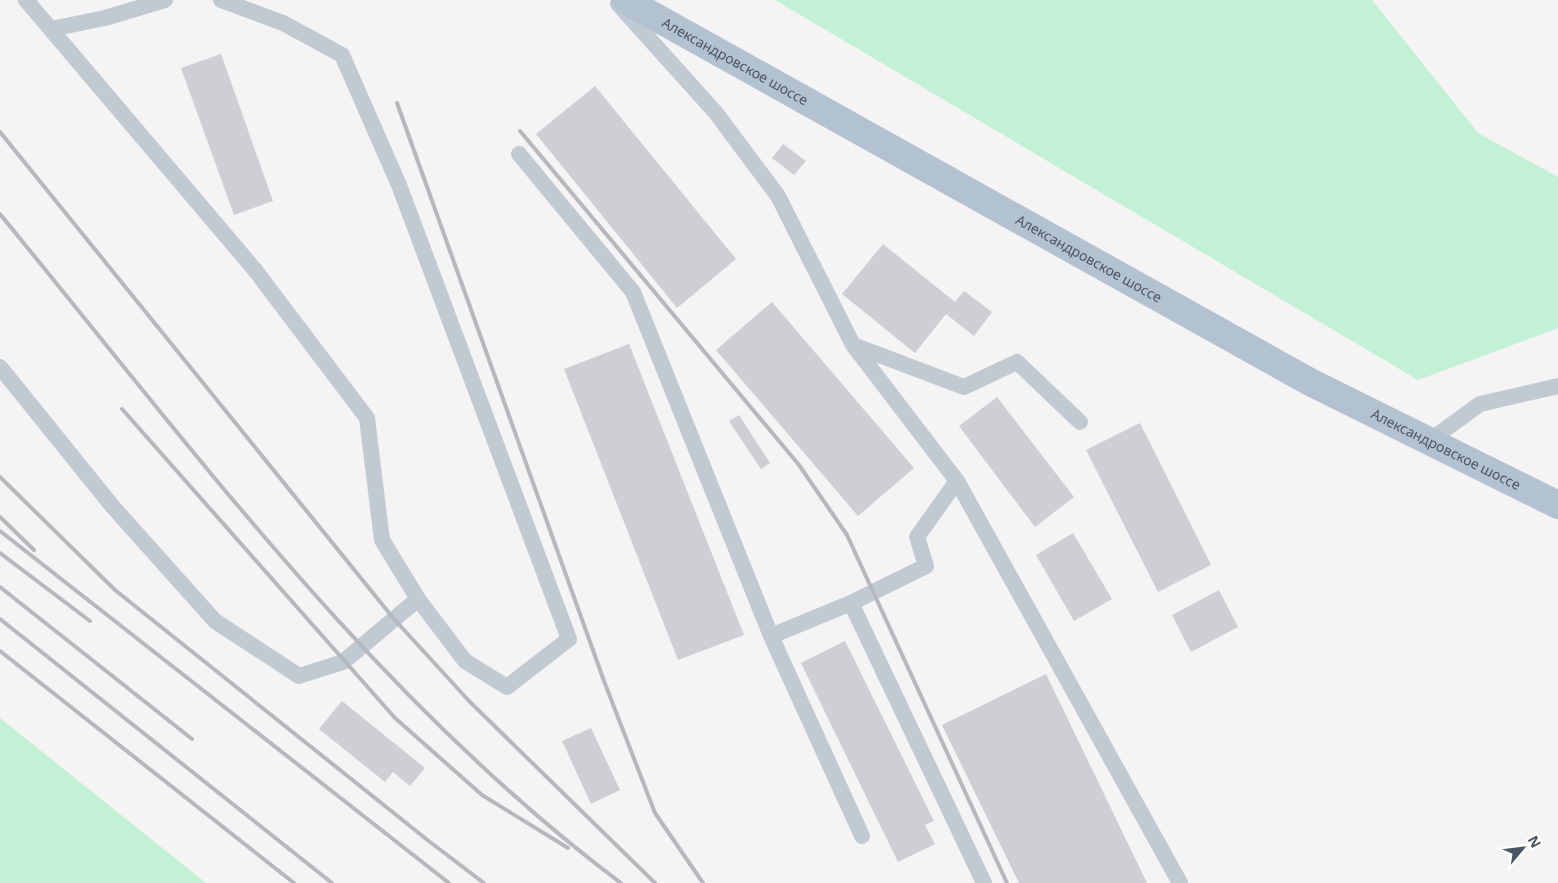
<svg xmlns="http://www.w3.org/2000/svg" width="1558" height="883" viewBox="0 0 1558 883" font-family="'Noto Sans',sans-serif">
<rect width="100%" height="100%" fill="#f5f3f3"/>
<path fill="#c3f1d5" d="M775 0H1372L1478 133 1558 177V328L1418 380Z
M0 718 206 883H0Z"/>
<path fill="#cdcfd5" d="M221 54 273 201 234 215 181 68Z
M595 86 736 259 677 308 536 134Z
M783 144 806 161 794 175 772 158Z
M883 244 955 302 964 291 992 312 974 336 946 314 915 353 842 294Z
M772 302 914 468 858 516 716 350Z
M629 344 744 635 678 660 564 369Z
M997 397 1074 497 1035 527 959 426Z
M739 415 770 463 761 469 729 421Z
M1140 423 1211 565 1158 592 1086 450Z
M1073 533 1112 599 1074 621 1036 555Z
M1219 590 1238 627 1191 652 1172 615Z
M845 641 934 821 925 825 935 844 898 862 801 663Z
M1046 674 1147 883H1019L942 725Z
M342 701 425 768 410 786 393 772 385 782 319 729Z
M591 728 620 790 591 804 562 741Z"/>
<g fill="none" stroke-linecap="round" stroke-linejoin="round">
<path stroke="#c1cad2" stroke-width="16" d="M26 0 255 270 367 418 382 540 418 599 465 661 507 687 569 639 399 185 342 55 283 23 221 0
M618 4 716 113 778 196 853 345 957 481 1180 883
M51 29 105 18 165 0
M519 154 633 292 771 636 851 603
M853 345 964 387 1017 362 1080 422
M0 367 113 507 215 621 299 676 343 662 418 599
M1429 441 1480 404 1558 386
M957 481 917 537 926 566 851 603 984 883
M771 636 862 836"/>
<path stroke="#b3c2d1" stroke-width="28" id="s1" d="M625 0 1310 382 1558 505"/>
<path stroke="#b5b8bd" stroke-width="4" d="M397 103 604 681 655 813 703 883
M520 131 799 465 847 535 1007 883
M0 132 394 619 470 702 655 883
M0 214C191 447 378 701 621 883
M122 409 395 718 482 795 568 848
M0 477 115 590 430 842 484 883
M0 517 34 550
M0 531 449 883
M0 553 90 621
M0 587 192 739
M0 619 332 883
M0 651 294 883"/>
</g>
<g text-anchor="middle" stroke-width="4" stroke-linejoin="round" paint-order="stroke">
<g font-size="14" fill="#4a5661" stroke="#fff">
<text dy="5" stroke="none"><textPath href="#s1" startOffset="126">Александровское шоссе</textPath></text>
<text dy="5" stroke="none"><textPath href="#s1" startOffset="531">Александровское шоссе</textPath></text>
<text dy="5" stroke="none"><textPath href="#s1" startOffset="936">Александровское шоссе</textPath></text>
</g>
</g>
<g transform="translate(1523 848) rotate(61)" stroke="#ffffff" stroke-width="4" paint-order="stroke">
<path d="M0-4L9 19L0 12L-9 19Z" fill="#4a5661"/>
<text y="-8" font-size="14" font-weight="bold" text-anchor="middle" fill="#4a5661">N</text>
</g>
</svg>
